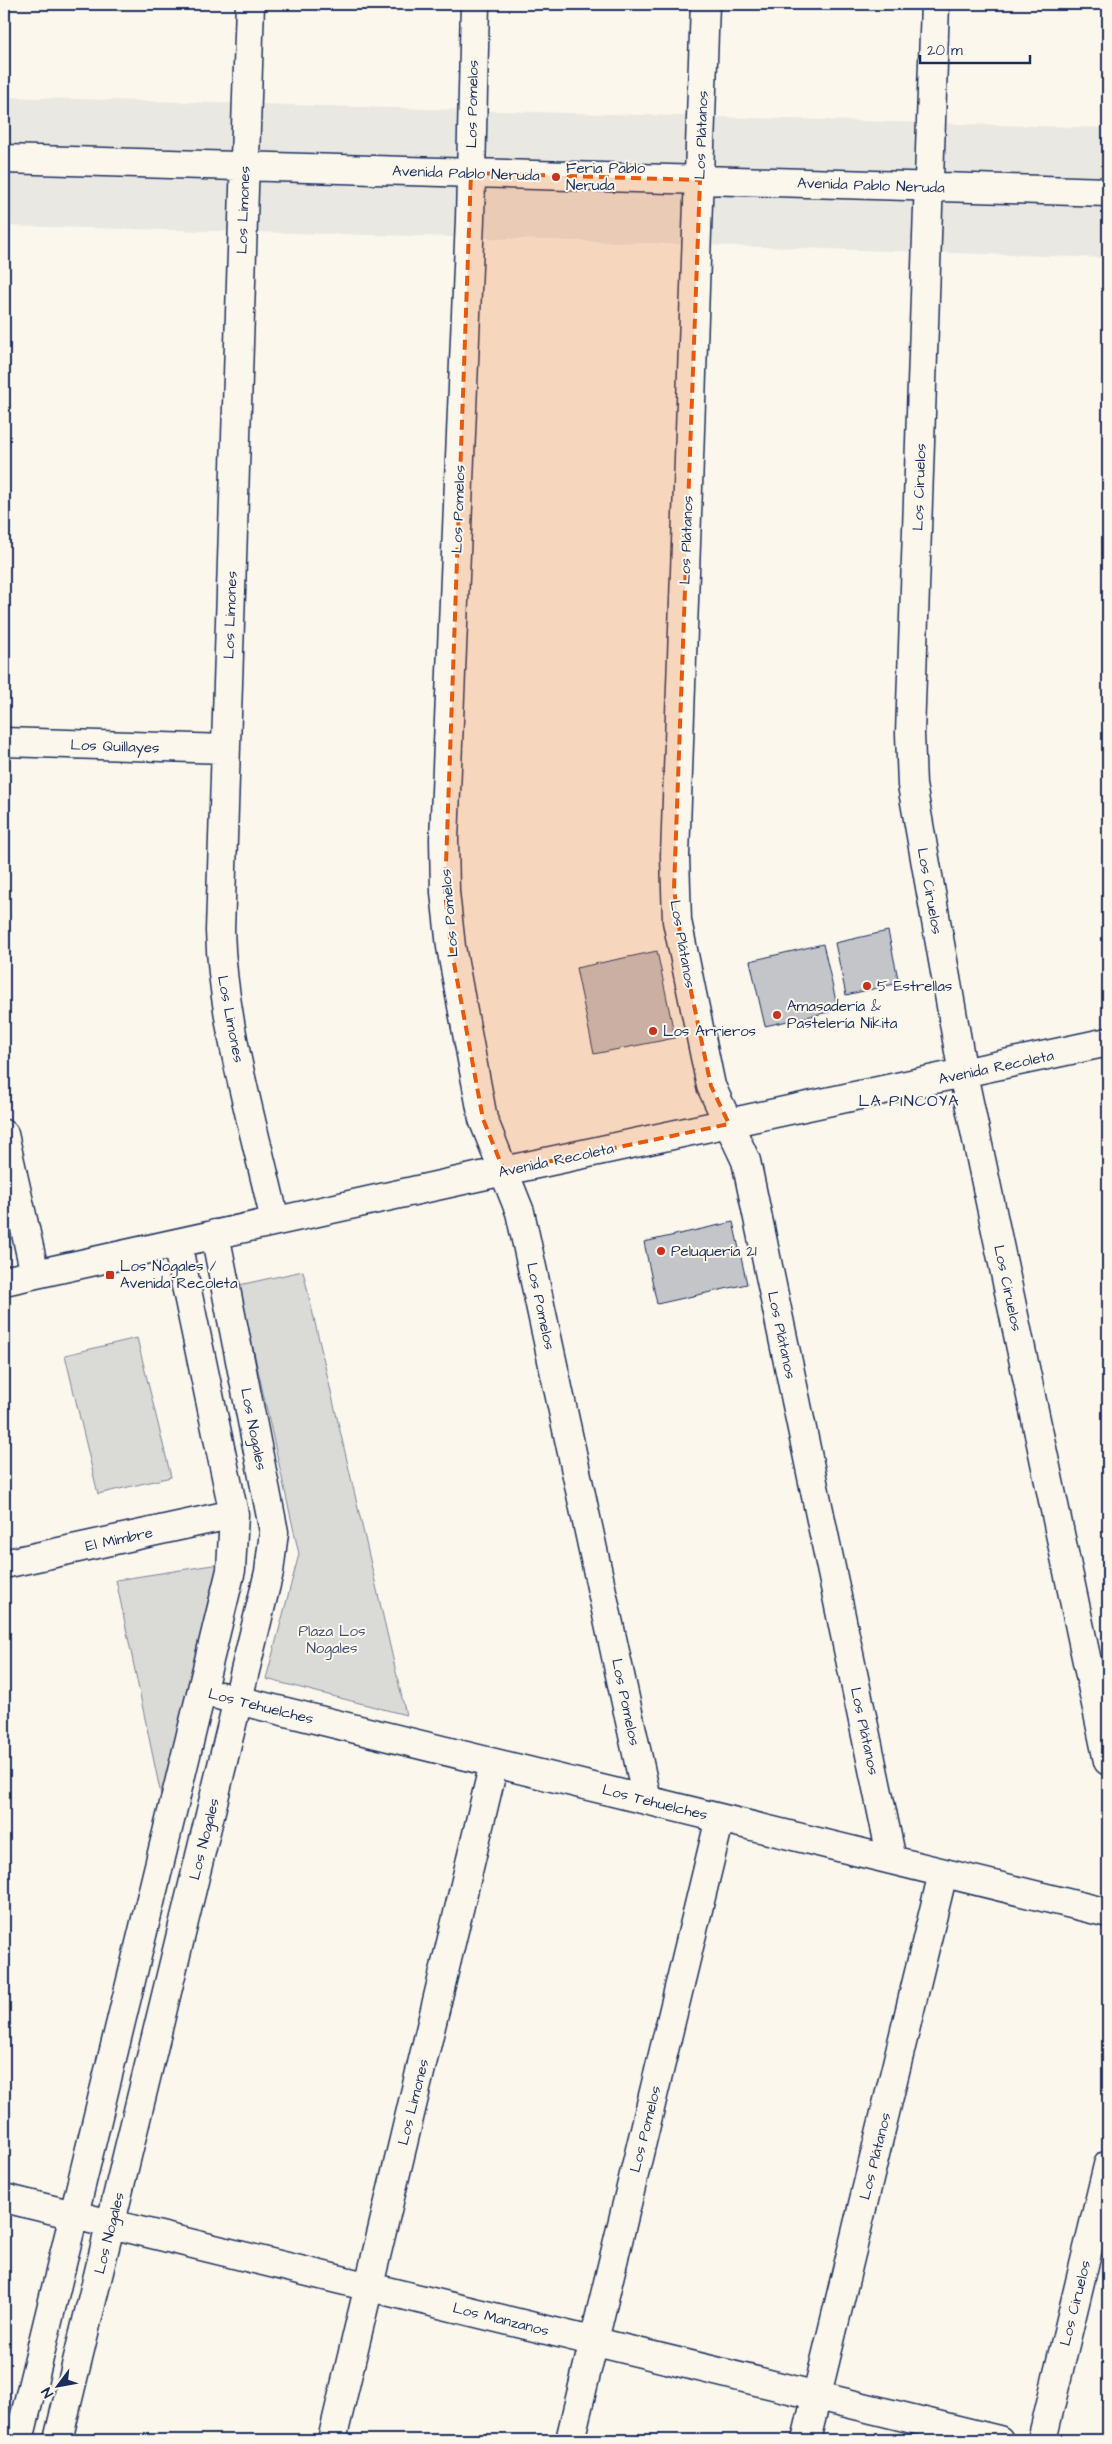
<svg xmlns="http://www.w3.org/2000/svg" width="1112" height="2444" viewBox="0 0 1112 2444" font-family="'Architects Daughter',sans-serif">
<rect width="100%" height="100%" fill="#fbf7ec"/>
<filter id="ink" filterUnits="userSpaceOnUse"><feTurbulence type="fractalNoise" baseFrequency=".02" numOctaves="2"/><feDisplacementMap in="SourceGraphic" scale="10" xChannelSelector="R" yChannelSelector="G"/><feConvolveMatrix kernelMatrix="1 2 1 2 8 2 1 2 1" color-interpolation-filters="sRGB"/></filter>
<g filter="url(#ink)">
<path fill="#eae8e2" d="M4 97 1108 128V258L453 237 4 226Z"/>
<path fill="#dadad7" stroke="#7a849a" d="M303 1271 406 1715 266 1679 299 1554 239 1285Z
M137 1338 171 1477 98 1494 65 1355Z
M219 1564 166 1819 116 1580Z"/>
<path fill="#c3c5c9" stroke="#1b2f5e" d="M888 931 899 983 846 995 835 943Z
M823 944 838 1010 765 1026 750 961Z
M657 951 675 1038 594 1054 576 968Z
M733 1222 747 1284 657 1304 644 1242Z"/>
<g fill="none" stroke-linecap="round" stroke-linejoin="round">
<g stroke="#1b2f5e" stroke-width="31">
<path id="minor" d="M250 4 220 931C223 1027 254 1127 275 1221
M475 4 470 219 444 839 445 892 451 947 483 1119 520 1212 647 1800
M705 4 675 856 677 921 711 1086 746 1161 892 1860
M935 4 910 734 912 785 963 1074 1108 1761
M4 159 1108 192
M4 742 226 749
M4 1134 35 1274
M4 1281 504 1171 1108 1042
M4 1564 234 1514
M221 1696 1108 1913
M4 2198 999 2440
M19 2440 231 1570 234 1514 177 1243
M58 2440 269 1572 274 1532 215 1234
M332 2440 494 1763
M570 2440 720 1818
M806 2440 943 1873
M1042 2440 1108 2165"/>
</g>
<use href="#minor" stroke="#fbf7ec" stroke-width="28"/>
</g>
</g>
<path fill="#e8590c" fill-opacity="0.2" stroke="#e8590c" stroke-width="4" stroke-dasharray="10 6" stroke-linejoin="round" d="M471 173 700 180 674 889 682 948 711 1086 729 1124 504 1171 483 1119 451 947 445 892Z"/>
<g fill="#c8321e" stroke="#fbf7ec" stroke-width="2">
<circle cx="556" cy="177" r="5"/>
<circle cx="867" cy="986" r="5"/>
<circle cx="777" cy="1015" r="5"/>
<circle cx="653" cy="1031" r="5"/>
<circle cx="661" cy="1251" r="5"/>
<rect x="105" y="1270" width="10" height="10" rx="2.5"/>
</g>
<g text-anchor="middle" stroke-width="4" stroke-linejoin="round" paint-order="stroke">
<g font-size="15" fill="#1b2f5e" stroke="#fbf7ec">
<text transform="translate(472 104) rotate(-89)" y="5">Los Pomelos</text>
<text transform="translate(701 135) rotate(-88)" y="5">Los Plátanos</text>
<text transform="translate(466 173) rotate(2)" y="5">Avenida Pablo Neruda</text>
<text transform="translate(871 185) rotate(2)" y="5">Avenida Pablo Neruda</text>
<text transform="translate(243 210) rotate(-88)" y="5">Los Limones</text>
<text transform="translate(919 487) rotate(-88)" y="5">Los Ciruelos</text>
<text transform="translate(458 509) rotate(-88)" y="5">Los Pomelos</text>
<text transform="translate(686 540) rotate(-88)" y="5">Los Plátanos</text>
<text transform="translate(230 615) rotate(-88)" y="5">Los Limones</text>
<text transform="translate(115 746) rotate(2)" y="5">Los Quillayes</text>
<text transform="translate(930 891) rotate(80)" y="5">Los Ciruelos</text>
<text transform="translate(449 913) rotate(-95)" y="5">Los Pomelos</text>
<text transform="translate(683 944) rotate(80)" y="5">Los Plátanos</text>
<text transform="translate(231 1019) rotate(79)" y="5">Los Limones</text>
<text transform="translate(996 1067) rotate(-12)" y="5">Avenida Recoleta</text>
<text transform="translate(556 1160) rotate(-12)" y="5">Avenida Recoleta</text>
<text transform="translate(1008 1288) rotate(78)" y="5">Los Ciruelos</text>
<text transform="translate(541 1306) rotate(78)" y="5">Los Pomelos</text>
<text transform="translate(782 1335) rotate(78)" y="5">Los Plátanos</text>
<text transform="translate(254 1429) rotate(79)" y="5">Los Nogales</text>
<text transform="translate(119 1539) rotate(-12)" y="5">El Mimbre</text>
<text transform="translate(626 1702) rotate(78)" y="5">Los Pomelos</text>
<text transform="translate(261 1706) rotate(14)" y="5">Los Tehuelches</text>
<text transform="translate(865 1731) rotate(78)" y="5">Los Plátanos</text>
<text transform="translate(655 1802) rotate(14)" y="5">Los Tehuelches</text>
<text transform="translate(204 1839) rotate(-76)" y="5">Los Nogales</text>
<text transform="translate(413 2102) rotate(-76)" y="5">Los Limones</text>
<text transform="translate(645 2129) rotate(-76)" y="5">Los Pomelos</text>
<text transform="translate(875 2156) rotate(-76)" y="5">Los Plátanos</text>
<text transform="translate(109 2233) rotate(-76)" y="5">Los Nogales</text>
<text transform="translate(1075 2303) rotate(-76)" y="5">Los Ciruelos</text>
<text transform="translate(501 2319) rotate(14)" y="5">Los Manzanos</text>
</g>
<g font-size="15" fill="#1b2f5e" stroke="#fbf7ec" text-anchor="start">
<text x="566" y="173">Feria Pablo<tspan x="566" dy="17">Neruda</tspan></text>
<text x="877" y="991">5 Estrellas</text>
<text x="787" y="1011">Amasadería &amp;<tspan x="787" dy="17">Pastelería Nikita</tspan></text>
<text x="663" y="1036">Los Arrieros</text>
<text x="671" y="1256">Peluquería 21</text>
<text x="120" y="1271">Los Nogales /<tspan x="120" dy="17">Avenida Recoleta</tspan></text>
</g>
<g font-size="15" fill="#415176" stroke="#fbf7ec">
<text x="332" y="1636">Plaza Los<tspan x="332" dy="17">Nogales</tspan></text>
</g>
<g font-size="16" letter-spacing="1" fill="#1b2f5e" stroke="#fbf7ec">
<text x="909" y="1106">LA PINCOYA</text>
</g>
</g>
<rect width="1112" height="2444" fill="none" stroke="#fbf7ec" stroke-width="20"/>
<rect x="10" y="10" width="1092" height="2424" fill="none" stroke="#1b2f5e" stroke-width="2" filter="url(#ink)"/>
<g transform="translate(58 2386) rotate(238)" stroke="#fbf7ec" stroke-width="4" paint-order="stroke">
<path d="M0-4L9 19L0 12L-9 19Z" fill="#1b2f5e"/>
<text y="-8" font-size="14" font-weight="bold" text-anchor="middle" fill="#1b2f5e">N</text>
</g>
<path d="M920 55v8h110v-8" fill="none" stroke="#1b2f5e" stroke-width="2.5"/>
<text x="927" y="55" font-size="15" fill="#1b2f5e" stroke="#fbf7ec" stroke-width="4" paint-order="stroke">20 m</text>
</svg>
